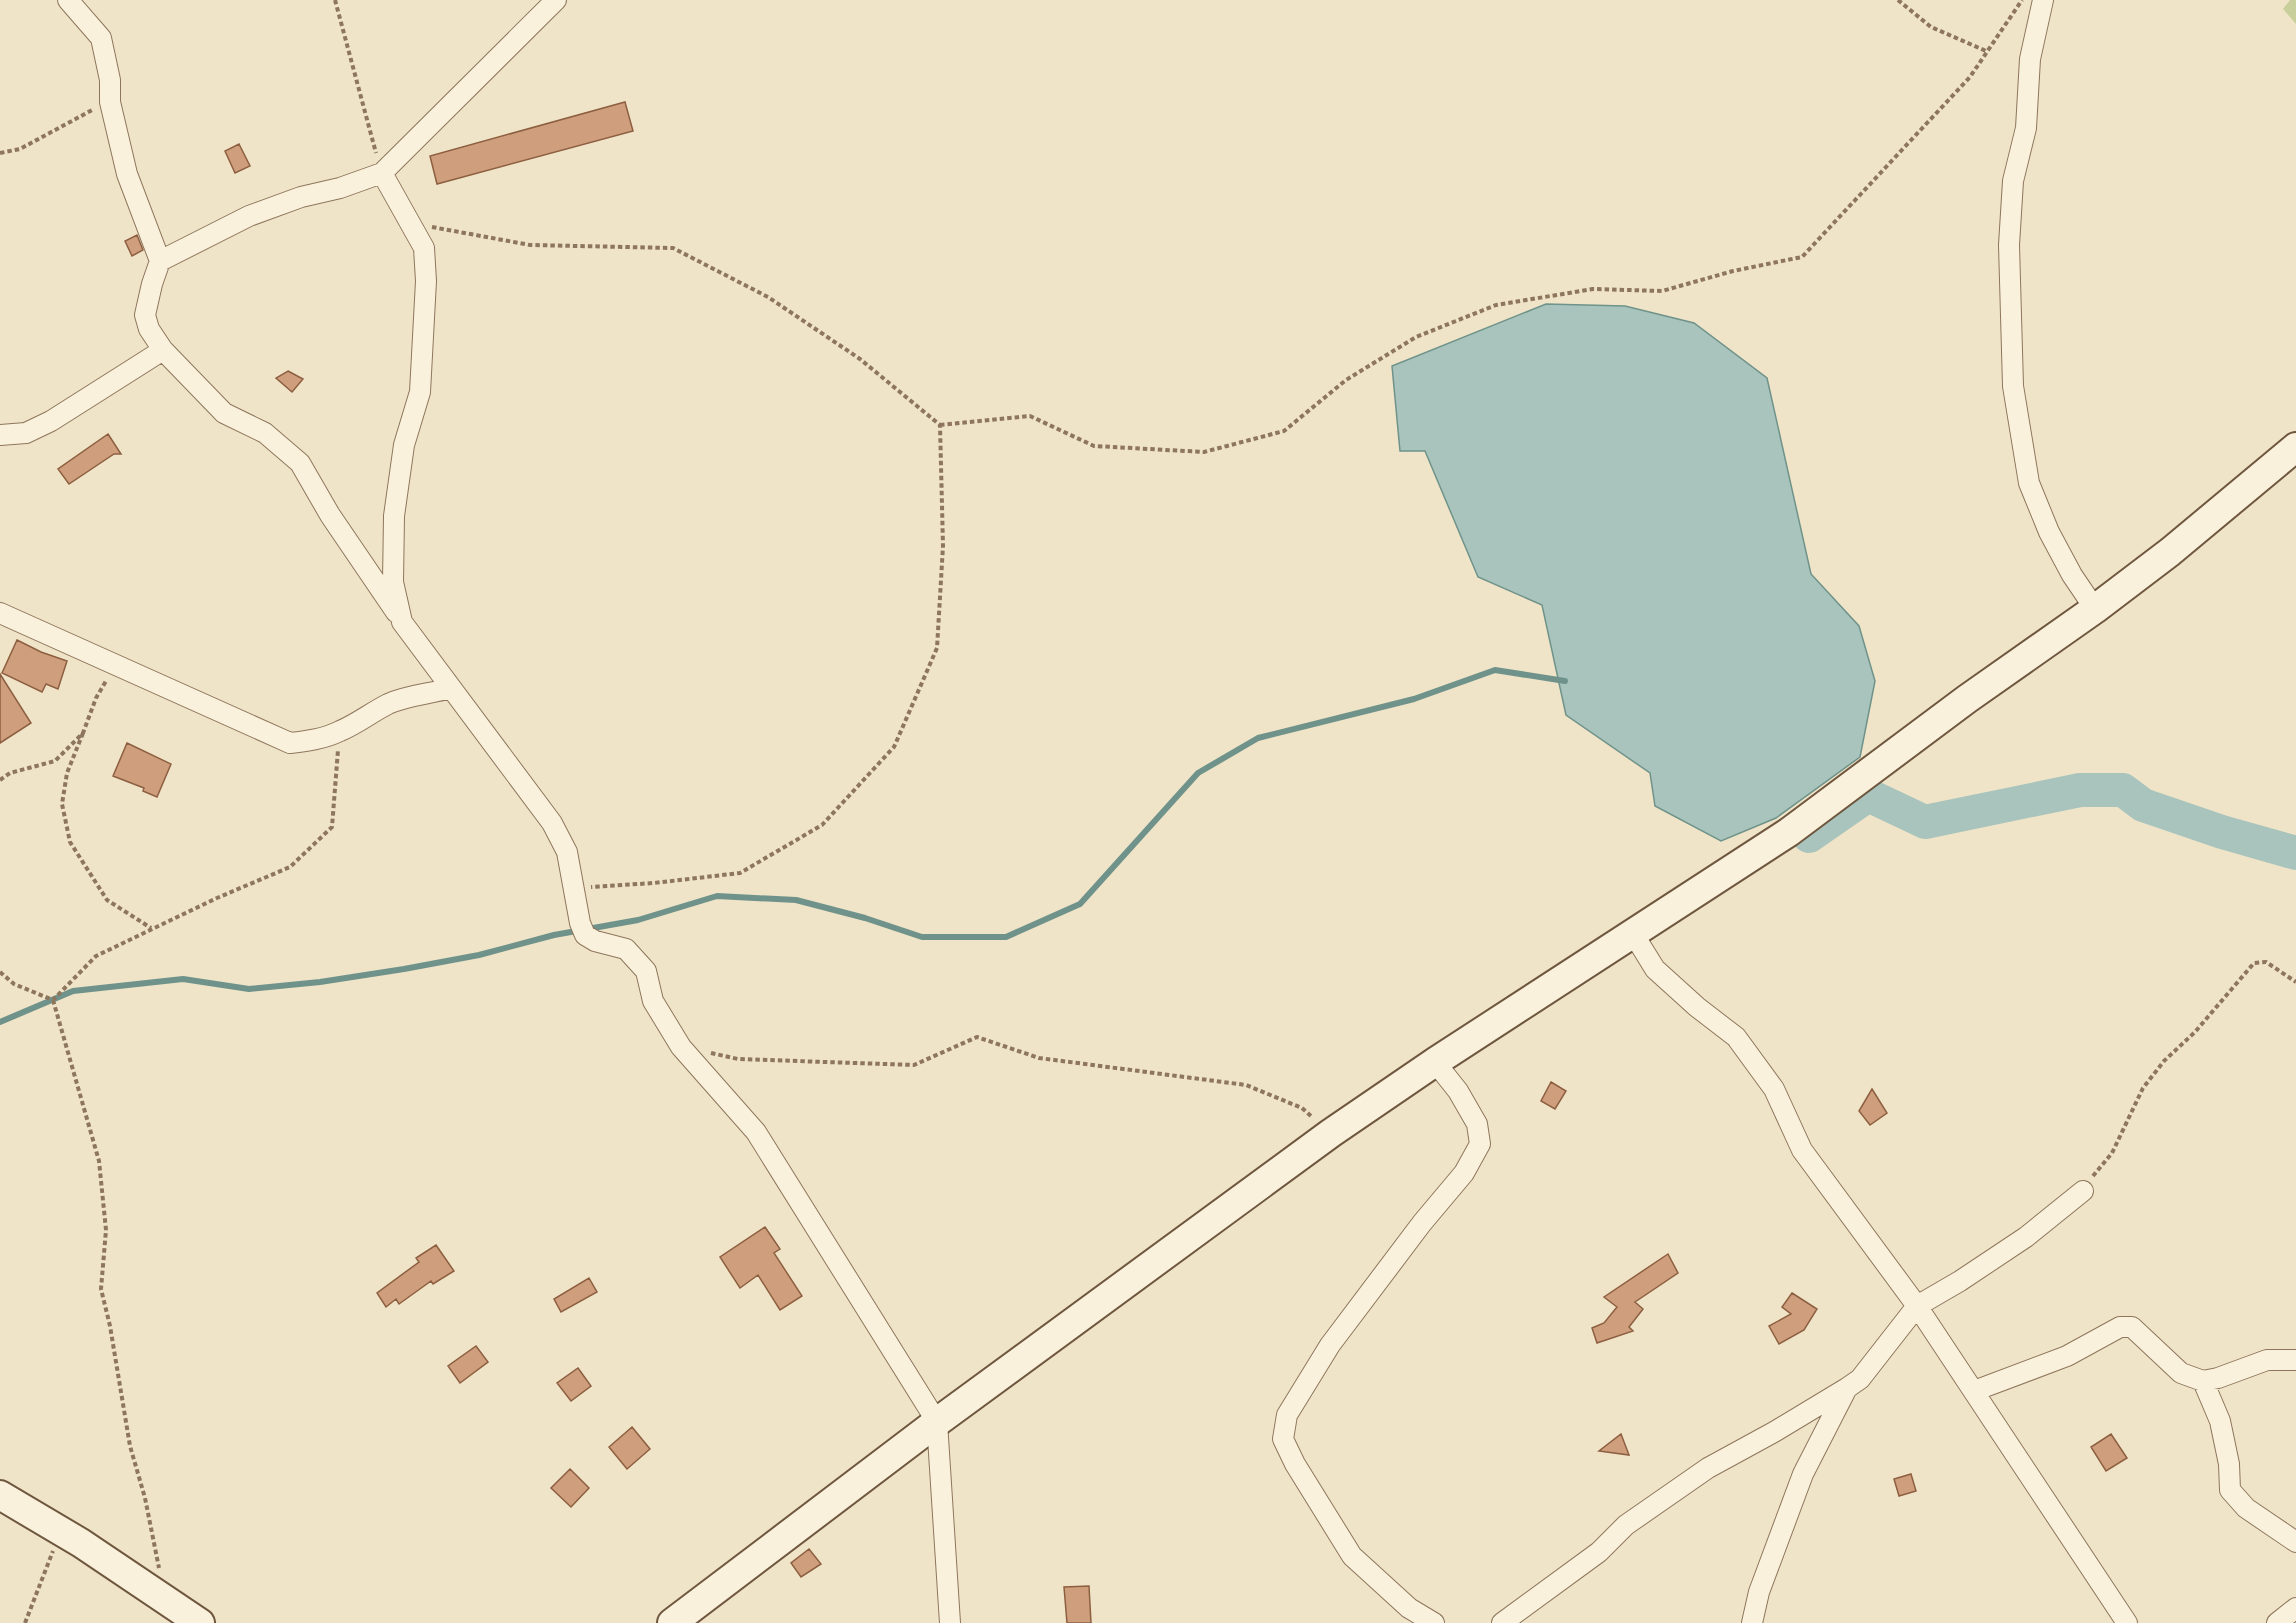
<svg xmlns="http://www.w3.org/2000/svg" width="2296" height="1623" viewBox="0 0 2296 1623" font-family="'IBM Plex Serif',serif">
<rect width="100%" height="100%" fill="#f0e4c8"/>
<path fill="#c9cf9b" d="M2290 0H2296V24L2283 9Z"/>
<path fill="#a9c4bc" stroke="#6f938a" stroke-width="1.5" d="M1546 304 1625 306 1694 323 1767 378 1811 574 1859 626 1875 681 1860 757 1776 818 1721 841 1655 806 1650 773 1566 715 1542 605 1478 577 1425 451H1400L1392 366Z"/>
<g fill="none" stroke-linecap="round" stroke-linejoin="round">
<path stroke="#6f938a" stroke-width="6" d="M0 1022 73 991 183 979 249 989 320 982 404 969 479 955 554 935 638 920 717 896 796 900 865 918 922 937H1006L1080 904 1198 773 1258 738 1414 699 1495 670 1565 681"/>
<path stroke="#a9c4bc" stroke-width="34" d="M1809 836 1868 795 1925 822 2080 790H2123L2143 805 2222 832 2296 853"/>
</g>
<path fill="#cf9f7d" stroke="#8d5f41" stroke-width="1.5" d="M625 102 633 131 437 184 430 156Z
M239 144 250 166 235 173 225 151Z
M137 235 143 250 132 256 125 241Z
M288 371 303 379 292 392 276 378Z
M108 434 121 454H114L69 484 58 469Z
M17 640 41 652 67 661 58 689 46 684 42 692 2 673Z
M0 674 31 723 0 743Z
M127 743 171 764 157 797 143 791 144 788 113 776Z
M1551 1082 1566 1091 1555 1109 1541 1101Z
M1872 1089 1887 1113 1870 1125 1859 1111Z
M765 1227 780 1249 774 1253 802 1296 780 1310 758 1275 740 1288 720 1257Z
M436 1245 454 1271 433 1284 431 1281 399 1304 396 1299 386 1307 377 1293 419 1262 416 1258Z
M1668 1254 1678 1273 1635 1302 1643 1309 1629 1327 1633 1331 1597 1343 1592 1328 1604 1323 1617 1307 1604 1297Z
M589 1278 597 1292 561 1312 554 1299Z
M1792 1293 1817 1309 1804 1330 1779 1344 1769 1326 1791 1314 1782 1307Z
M476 1346 488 1362 460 1383 448 1366Z
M578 1368 591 1386 571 1401 557 1383Z
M632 1427 650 1449 627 1469 609 1447Z
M1621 1434 1629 1455 1599 1451Z
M2111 1434 2127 1458 2106 1471 2091 1447Z
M570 1469 589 1488 571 1507 551 1488Z
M1911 1474 1916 1491 1899 1496 1894 1479Z
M809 1549 821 1564 801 1577 791 1563Z
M1089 1586 1091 1623H1067L1064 1587Z"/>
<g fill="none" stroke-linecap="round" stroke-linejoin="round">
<g stroke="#8d765c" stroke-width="22">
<path id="street" d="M68 0 101 38 110 80V102L127 174 160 261 152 284 145 315 149 329 163 350 224 413 265 433 300 463 330 515 396 612
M2043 0 2030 59 2026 128 2013 181 2009 245 2013 386 2029 483 2049 532 2072 575 2095 609
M382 173 424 248 426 281 420 392 404 445 394 516 393 582 402 622 552 823 567 852 580 923 585 935 595 941 626 949 646 971 653 1001 681 1047 756 1132 937 1422 950 1623
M160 261 249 216 301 197 340 188 382 173 556 0
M0 435 26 433 51 421 163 350
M0 613 290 743C307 741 324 739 340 731 357 724 372 712 388 704 408 695 430 694 451 688
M1634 935 1655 969 1697 1007 1736 1037 1774 1089 1802 1150 1917 1306 2127 1623
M2203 1381 2220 1421 2229 1464 2230 1490 2246 1508 2296 1542
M1974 1391 2067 1356 2120 1327H2132L2181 1373 2203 1381 2218 1378 2267 1360H2296
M1434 1623 1409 1608 1352 1556 1295 1464 1283 1439 1287 1415 1330 1345 1422 1223 1464 1173 1480 1144 1477 1124 1458 1091 1435 1062
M1502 1623 1599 1552 1626 1525 1708 1468 1774 1432 1847 1388
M1752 1623 1759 1592 1803 1474 1847 1388 1860 1379 1917 1306 1960 1281 2026 1237 2083 1191
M2277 1623 2296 1608"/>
</g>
<g stroke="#6f573f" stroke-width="32">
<path id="secondary" d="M0 1495 81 1543 200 1623
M672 1623 937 1422 1331 1133 1435 1062 1789 832 1967 699 2095 609 2170 552 2296 447"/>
</g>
<path stroke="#8d765c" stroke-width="4" stroke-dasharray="4.5 3" stroke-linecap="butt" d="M335 0 376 153
M1898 0 1931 27 1986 51
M0 153 20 149 94 109
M432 227 530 245 673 248 768 297 860 359 940 425 943 546 937 648 894 747 822 825 740 873 654 883 591 887
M940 425 1030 416 1094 446 1204 452 1284 431 1346 380 1416 337 1496 305 1593 289 1662 291 1733 271 1802 257 1970 77 2022 0
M83 733 67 773 62 804 70 842 107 900 151 928
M0 780 10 773 55 761 83 733 96 698 106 681
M0 972 14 984 53 1000 96 956 217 898 290 867 332 827 338 750
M53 1000 99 1161 106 1230 101 1289 110 1326 130 1446 145 1498 159 1568
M711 1053 738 1059 914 1065 977 1037 1039 1058 1246 1085 1302 1108 1313 1118
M2093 1176 2112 1153 2143 1088 2164 1061 2195 1032 2254 963 2266 962 2296 982
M25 1623 53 1551"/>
<use href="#street" stroke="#faf1dc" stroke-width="20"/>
<use href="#secondary" stroke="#faf1dc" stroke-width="28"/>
</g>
</svg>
